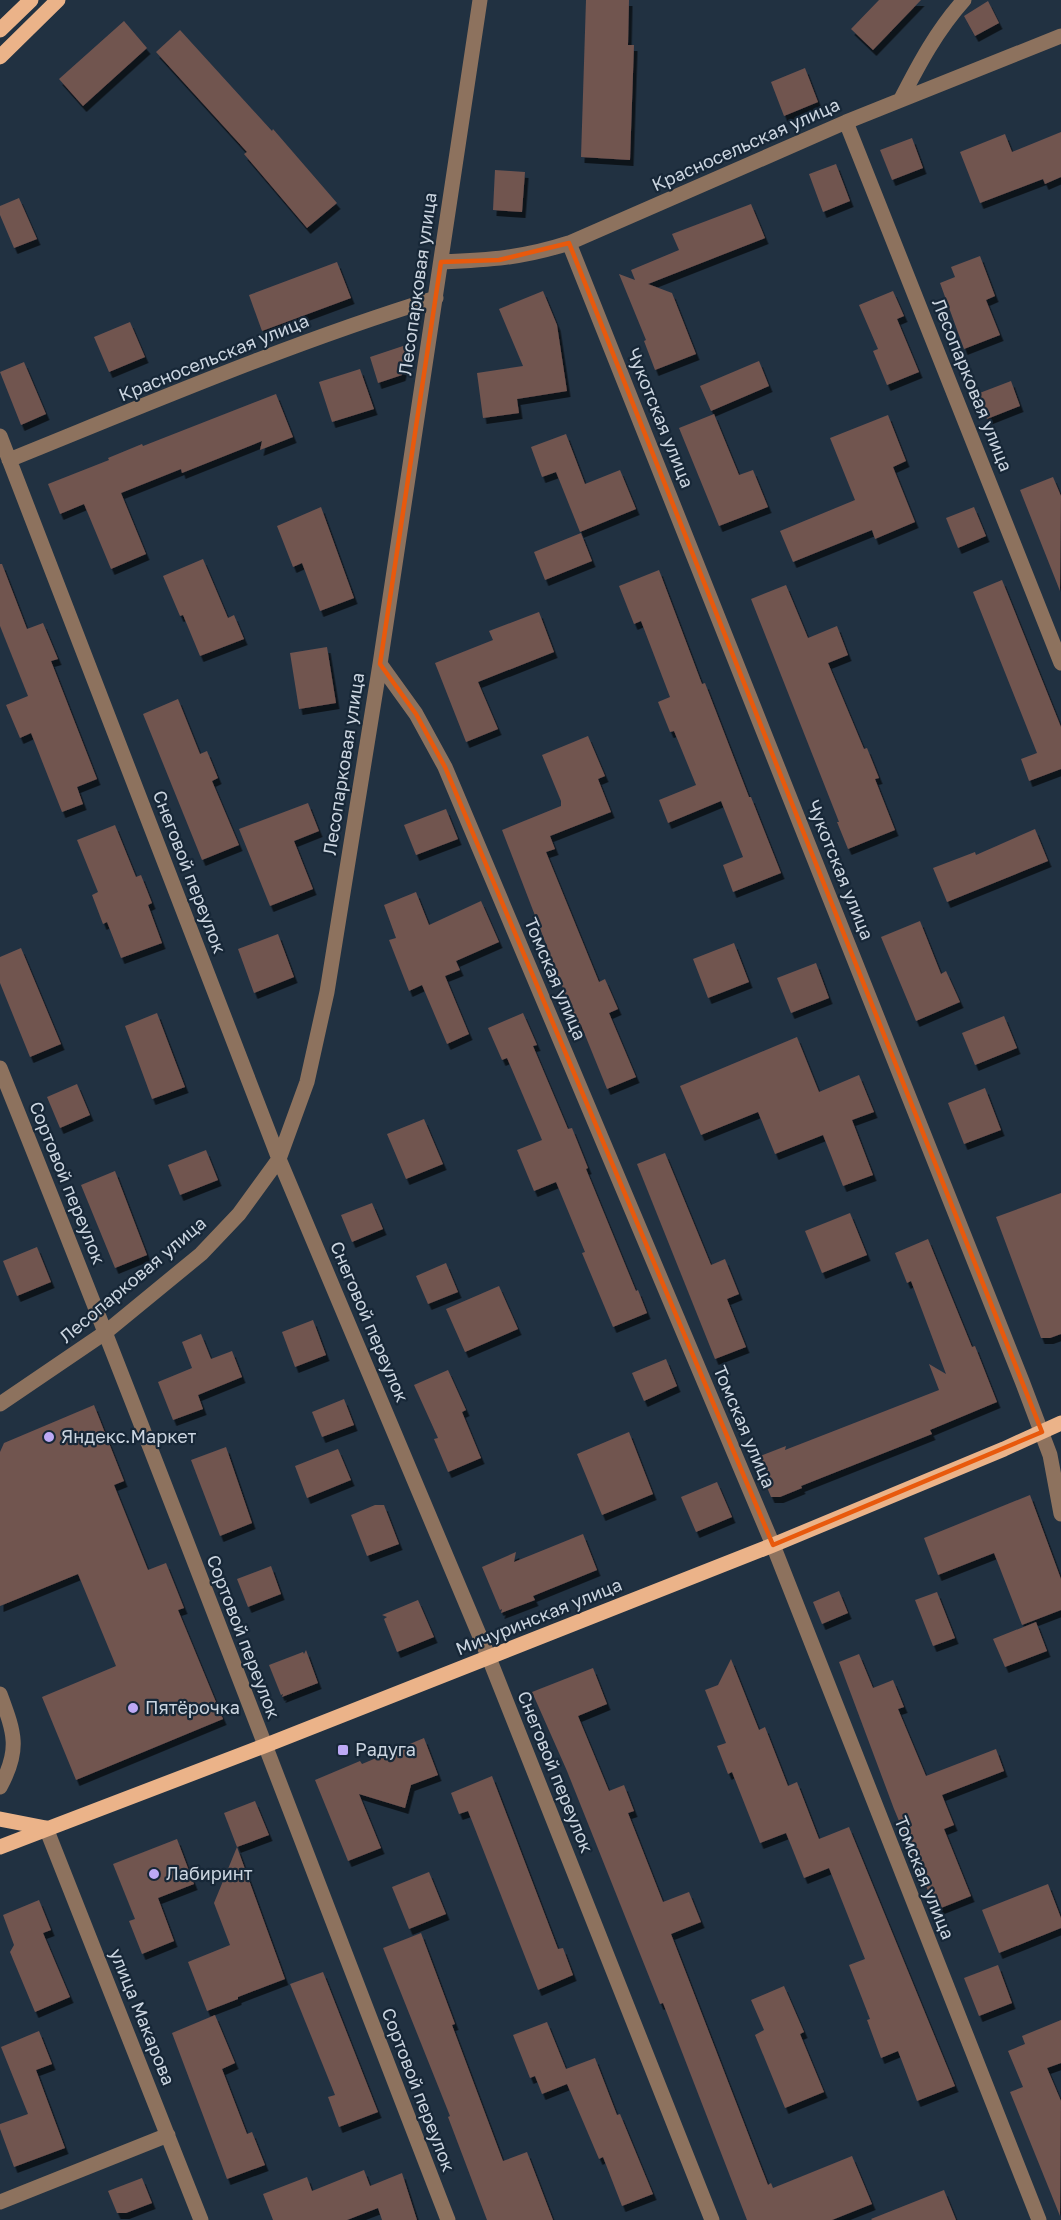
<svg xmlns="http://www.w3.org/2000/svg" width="1061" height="2220" viewBox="0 0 1061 2220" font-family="'Golos Text',sans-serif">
<defs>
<filter id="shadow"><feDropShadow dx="3.5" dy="6" stdDeviation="0" flood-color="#0009"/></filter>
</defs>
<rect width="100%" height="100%" fill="#213141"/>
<path fill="#715450" filter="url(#shadow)" d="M586 0H629L628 45H634L630 160 581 157Z
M879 0H921L873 50 851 29Z
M988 1 999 23 975 36 964 16Z
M124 21 147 48 83 106 59 79Z
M180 30 272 131 273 129 337 203 307 228 244 154 247 152 156 52Z
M805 68 818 102 784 116 771 82Z
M1061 132V177L1045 184 1043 179 980 203 960 152 1005 134 1012 152Z
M912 138 923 168 892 180 880 150Z
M836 164 850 201 823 212 809 174Z
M495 170 525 172 522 212 493 210Z
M19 198 37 239 14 248 0 215V206Z
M751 204 765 238 648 284 672 293 696 354 655 370 644 341 646 340 619 274 635 280 631 270 679 250 672 234Z
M980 256 995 296 986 300 1000 335 964 349 940 283 955 277 951 267Z
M337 262 351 298 262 331 249 295Z
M543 291 557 325 567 391 517 399 519 413 483 418 477 373 523 366 499 309Z
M893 291 904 316 897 319 919 372 887 385 873 351 878 349 859 305Z
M130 322 145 357 109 372 94 337Z
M409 344 402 375 378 383 370 357Z
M759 361 769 386 711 411 700 386Z
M24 362 46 414 21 425 0 372Z
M360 369 374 409 332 422 319 382Z
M1011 381 1020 406 987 419 977 394Z
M276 394 293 437 260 450 262 441 182 473 181 469 121 493 146 554 111 569 84 504 60 514 48 484 109 460 108 458 142 444 143 446Z
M714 414 739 475 753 470 768 507 719 526 679 428Z
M888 415 906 461 893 467 915 522 875 539 872 530 793 562 780 531 855 500 830 438Z
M566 434 585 484 620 470 636 509 580 532 556 472 542 477 531 447Z
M1053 477 1061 496 1060 591 1020 490Z
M321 507 354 598 320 611 302 563 293 567 277 526Z
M974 507 986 536 958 548 946 518Z
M581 533 592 561 545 580 534 552Z
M203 559 228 618 234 615 244 639 200 656 183 615 180 616 163 576Z
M0 564H2L27 629 43 623 58 659 51 661 97 779 77 787 83 804 62 812 31 733 20 738 6 705 28 696 0 626Z
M659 570 702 684 705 683 749 797H751L781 873 733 892 723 865 743 857 721 801 668 823 659 800 696 785 674 731 670 732 658 702 670 697 641 621 634 624 619 586Z
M1002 580 1061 727V769L1029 781 1021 759 1037 753 973 592Z
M786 585 808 638 837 626 848 655 828 663 864 749 867 748 879 778 875 779 895 830 848 849 837 822H839L751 599Z
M539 612 554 652 478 682 498 729 466 742 435 663 493 640 489 631Z
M327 647 336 703 299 709 290 653Z
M178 699 200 754 207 751 218 778 212 781 239 845 202 860 143 714Z
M588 736 605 776 598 779 611 812 550 836 555 849 546 852 599 982 605 979 618 1009 609 1013 636 1077 607 1089 581 1025 579 1026 566 996 502 830 561 806V801L542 755Z
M308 803 319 831 294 841 313 889 270 906 239 829Z
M446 809 458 839 416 855 404 825Z
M115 825 136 877 141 875 152 903 148 905 162 943 121 958 107 922 103 924 92 895 98 892 77 840Z
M1035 829 1048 861 947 902 933 868 975 852 976 855Z
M416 892 429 925 481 901 499 942 456 961 460 970 445 976 469 1034 447 1044 422 985 409 991 389 940 396 938 384 905Z
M920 921 941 974 946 971 960 1002 916 1021 881 937Z
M278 934 294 977 254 993 238 949Z
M734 943 749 982 708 998 693 959Z
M21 948 61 1044 30 1057 0 983V957Z
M816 963 829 998 791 1013 777 978Z
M157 1013 185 1087 152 1099 125 1026Z
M523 1013 537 1045 533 1046 568 1129 572 1128 588 1168 586 1169 636 1291 638 1290 647 1313 613 1327 582 1253 585 1252 556 1182 534 1191 517 1150 542 1140 507 1058 502 1060 488 1028Z
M1004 1016 1017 1048 975 1065 962 1033Z
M797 1037 819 1092 859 1075 874 1112 852 1120 873 1175 843 1186 823 1135 775 1154 758 1112 701 1135 680 1086Z
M77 1084 90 1115 60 1128 47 1097Z
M985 1088 1001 1130 964 1144 948 1103Z
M424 1119 443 1164 406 1179 387 1134Z
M206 1150 218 1180 180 1195 168 1165Z
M665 1153 711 1265 725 1259 739 1294 727 1299 746 1347 715 1359 637 1164Z
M115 1171 147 1255 115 1268 81 1185Z
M1061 1193V1334L1050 1338H1041L996 1217Z
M372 1203 383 1229 352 1242 341 1215Z
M850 1213 867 1255 822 1273 805 1231Z
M928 1239 972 1347 975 1346 997 1402 930 1430 932 1434 801 1486 802 1488 780 1497H771L755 1458 786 1446 785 1450 939 1390 929 1364 946 1374 911 1281 907 1283 895 1253Z
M37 1247 51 1282 17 1296 3 1261Z
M446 1263 458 1292 428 1304 416 1276Z
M499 1286 518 1329 465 1352 446 1309Z
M313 1320 326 1355 295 1367 282 1332Z
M201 1334 211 1359 232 1351 242 1377 198 1395 203 1409 173 1420 158 1382 192 1368 182 1342Z
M666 1359 677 1386 644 1401 632 1373Z
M448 1370 466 1410 462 1412 481 1458 448 1472 434 1439 438 1438 414 1385Z
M344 1399 354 1425 322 1437 312 1412Z
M94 1405 124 1481 114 1485 148 1570 166 1563 184 1608 178 1610 223 1719 76 1780 42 1697 116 1666 78 1574 0 1606V1452L4 1443Z
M629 1432 653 1494 602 1515 577 1454Z
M226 1447 252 1523 220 1536 191 1460Z
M338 1449 351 1480 307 1498 295 1466Z
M717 1482 732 1517 696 1532 681 1497Z
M1030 1495 1061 1579V1610L1022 1625 994 1553 938 1575 924 1538Z
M375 1505H384L399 1544 367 1556 351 1515Z
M583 1534 597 1570 533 1596 535 1600 501 1613 502 1609 500 1610 482 1567 516 1552 514 1562Z
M271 1566 281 1594 248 1607 237 1579Z
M839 1591 848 1613 822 1624 813 1602Z
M937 1592 955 1638 933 1646 915 1600Z
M418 1600 434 1637 397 1652 384 1619 387 1617 382 1615Z
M1036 1622 1047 1651 1005 1667 993 1639Z
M306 1650 318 1683 282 1697 283 1694 281 1695 269 1665 303 1652 304 1654Z
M859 1654 873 1688 893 1680 904 1707 898 1709 926 1776 996 1749 1004 1771 942 1795 954 1825 944 1829 971 1896 936 1910 894 1809 839 1662Z
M731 1659 759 1730 765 1727 788 1786 797 1782 819 1839 849 1827 955 2086 917 2101 898 2051 881 2058 867 2020 870 2019 849 1965 865 1959 829 1868 804 1878 786 1833 760 1843 732 1772 728 1774 717 1746 726 1743 705 1690 718 1685Z
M593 1668 607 1704 578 1716 609 1791 624 1785 634 1811 628 1813 663 1902 689 1892 701 1922 671 1934 768 2185 771 2183 773 2188 852 2156 872 2204 832 2220H747L663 2003 660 2004 567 1771 532 1692Z
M424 1738 438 1775 411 1785 405 1808 359 1794 381 1848 348 1861 315 1780 360 1761 362 1764Z
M492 1776 558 1949 563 1948 573 1975 538 1990 468 1811 459 1814 451 1793Z
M255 1801 269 1835 237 1847 224 1813Z
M177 1839 194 1884 158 1898 174 1941 142 1954 129 1921 135 1919 113 1864Z
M237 1847 285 1979 238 1997V1999L207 2011 188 1962 230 1945 214 1903Z
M429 1872 446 1914 409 1929 392 1887Z
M1048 1884 1061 1918V1928L999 1953 982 1910Z
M39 1900 51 1930 43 1933 70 1997 35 2012 10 1952 14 1945 3 1915Z
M421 1933 455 2024 452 2025 503 2161 527 2152 553 2220H487L448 2117 450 2116 383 1948Z
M998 1965 1012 2003 979 2016 964 1978Z
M323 1972 378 2112 339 2127 328 2097 335 2095 290 1984Z
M784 1986 804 2032 800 2034 824 2092 785 2108 755 2035 764 2030 751 2000Z
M215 2015 235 2063 222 2069 247 2134 252 2132 265 2165 227 2179 172 2033Z
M1061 2020V2063L1047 2068 1061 2101 1060 2216 1010 2092 1023 2087 1008 2051 1025 2044 1022 2036Z
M547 2022 566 2069 595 2058 617 2115 620 2114 653 2194 622 2206 603 2157 599 2159 567 2084 542 2094 535 2076 530 2078 513 2035Z
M39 2031 52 2064 36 2070 65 2148 14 2167 0 2129V2124L28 2114 1 2047Z
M364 2170 370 2186 402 2173 417 2220H382L378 2208 347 2220H273L263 2194 307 2177 312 2191Z
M142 2178 152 2203 126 2213H117L108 2191Z
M944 2190 956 2220H872L871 2219Z"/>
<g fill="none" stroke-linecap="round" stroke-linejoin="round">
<path stroke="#8d725e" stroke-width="15" d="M901 99C919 64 937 30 964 0
M846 122 1061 663
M569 243 1022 1381 1050 1455 1061 1514
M441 262C489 260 523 258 569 243L846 122 1061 36
M0 436 279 1159 489 1658 712 2220
M9 460C150 403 290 343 436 298
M380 664 416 714 445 767 773 1545 1039 2220
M0 1068C154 1450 299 1836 448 2220
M0 1404 106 1332 201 1254 239 1214 279 1159 307 1082 327 992 380 664 480 0
M0 1694C14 1732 21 1749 0 1787
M46 1828 201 2220
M0 2202 168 2135"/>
<path stroke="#ebb389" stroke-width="15" d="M0 30 31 0
M0 57 58 0
M0 1819 46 1828
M0 1847 264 1746 773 1545 1004 1449 1061 1423"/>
</g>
<path fill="none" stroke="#e8590c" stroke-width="4.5" stroke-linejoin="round" d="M569 243 1042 1432 773 1545 445 767 416 714 380 664 441 262 499 260Z"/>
<g fill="#bda9f5" stroke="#172737" stroke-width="2">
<circle cx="49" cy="1437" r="6"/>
<circle cx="133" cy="1708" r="6"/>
<rect x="337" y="1744" width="12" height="12" rx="3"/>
<circle cx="154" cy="1874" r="6"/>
</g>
<g text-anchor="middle" stroke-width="4.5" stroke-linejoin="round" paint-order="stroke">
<g font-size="18" fill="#cbd5e0" stroke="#172737">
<text transform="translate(746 145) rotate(-24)" y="6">Красносельская улица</text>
<text transform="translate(418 284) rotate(-82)" y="6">Лесопарковая улица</text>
<text transform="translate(214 358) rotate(-22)" y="6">Красносельская улица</text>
<text transform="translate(972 385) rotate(68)" y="6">Лесопарковая улица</text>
<text transform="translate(660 418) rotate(68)" y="6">Чукотская улица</text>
<text transform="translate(344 764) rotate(-81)" y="6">Лесопарковая улица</text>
<text transform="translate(840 870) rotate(68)" y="6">Чукотская улица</text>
<text transform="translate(189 872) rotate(69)" y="6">Снеговой переулок</text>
<text transform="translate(555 979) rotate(67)" y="6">Томская улица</text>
<text transform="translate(67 1183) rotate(68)" y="6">Сортовой переулок</text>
<text transform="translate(133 1280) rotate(-40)" y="6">Лесопарковая улица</text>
<text transform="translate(369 1322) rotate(67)" y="6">Снеговой переулок</text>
<text transform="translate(744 1427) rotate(67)" y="6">Томская улица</text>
<text transform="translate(539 1617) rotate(-22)" y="6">Мичуринская улица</text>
<text transform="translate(243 1637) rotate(69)" y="6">Сортовой переулок</text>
<text transform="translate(555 1772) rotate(68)" y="6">Снеговой переулок</text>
<text transform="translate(924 1878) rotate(68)" y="6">Томская улица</text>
<text transform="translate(142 2017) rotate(68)" y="6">улица Макарова</text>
<text transform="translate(418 2090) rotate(69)" y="6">Сортовой переулок</text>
</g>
<g font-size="18" fill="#cbd5e0" stroke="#172737" text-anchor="start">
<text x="61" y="1443">Яндекс.Маркет</text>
<text x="145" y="1714">Пятёрочка</text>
<text x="355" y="1756">Радуга</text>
<text x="166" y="1880">Лабиринт</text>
</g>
</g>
</svg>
